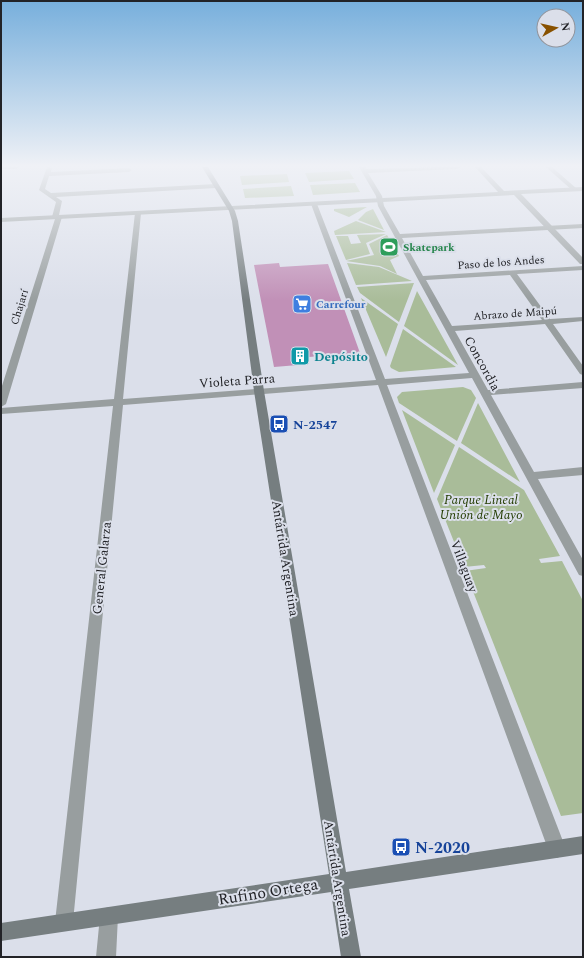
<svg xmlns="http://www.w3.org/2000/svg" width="584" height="958" viewBox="0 0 584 958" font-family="Spectral,serif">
<rect width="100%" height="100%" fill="#dbdfea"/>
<path fill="#a9bc99" d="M349 171 354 179 309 182 305 173Z
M287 174 289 182 242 185 240 176Z
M355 183 360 192 313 195 310 185Z
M291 186 294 196 245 198 243 189Z
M367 207 349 217 334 211V209Z
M373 209 384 230 358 220 366 212Z
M356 221 386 232 335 235 334 231Z
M386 234 366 243 370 254 346 260 336 236H348L351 244 361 243 357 235Z
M387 235 399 256 390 260 397 274 380 266 346 261 374 255 369 244Z
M347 263 379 267 412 281 356 285Z
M414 283 399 322 360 293 357 287Z
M417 291 458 365 404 326Z
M361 298 398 324 386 357Z
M403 329 456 367 399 372 391 368 390 366Z
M463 387 471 390 476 398 457 441 399 403 397 397 402 392Z
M478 403 520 482 461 443Z
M402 410 455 445 434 493Z
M459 447 524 490 560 556 539 559 541 563 562 561 583 601V813L561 816 465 571 486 568 484 565 464 567 437 499Z"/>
<path fill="#c190b7" d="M279 263 280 267 328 264 360 353 296 358 298 365 274 367 254 265Z"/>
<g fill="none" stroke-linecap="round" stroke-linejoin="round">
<path fill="#989e9f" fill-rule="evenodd" d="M1 167H19L16 169H1Z
M47 167 52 168 51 172 129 168 132 170 129 172 49 176 45 189 51 193 216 184 219 186 216 188 56 197 62 201 59 215 62 217 6 404 1 407V389L55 219 52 217 56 202 39 190Z
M359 167H365L366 169 460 167 457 169 368 173 382 196 384 206 400 234 583 224V228L402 238 423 276 583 266V270L517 274 550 319 583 317V321L553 324 583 366V375L580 374 545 324 455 331 488 390 583 382V388L491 395 534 472 583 467V475L538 479 583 560V576L579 575 472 378 387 385 566 849 563 855 557 858 551 855 548 849 378 385 123 405 73 922 71 929 64 931 57 929 55 922 113 406 1 414V408L114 399 135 213 138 211 141 213 123 399 376 380 311 204 314 202 317 204 385 379 469 373 378 206 376 196ZM510 275 542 320 452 326 426 280Z
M546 167H552L577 189V191H573Z
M109 907 116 909 118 916 116 957H96L100 916 102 909Z"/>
<path fill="#989e9f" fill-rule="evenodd" d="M475 167H481L504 191 583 187V191L521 194 583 258V264H580L514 195 1 222V218L498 192Z"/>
<path fill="#767e80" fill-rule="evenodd" d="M202 167H208L235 211 238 221 264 391 346 872 583 836V854L349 889 361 957H341L331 892 1 941V923L329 874 254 391 232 221 229 211Z"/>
</g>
<linearGradient id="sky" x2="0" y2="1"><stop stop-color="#77afdc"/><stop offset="0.55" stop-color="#eff1f6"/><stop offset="1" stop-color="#eff1f6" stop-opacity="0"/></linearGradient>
<rect width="584" height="301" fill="url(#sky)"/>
<defs>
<g id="stadium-square" transform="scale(1)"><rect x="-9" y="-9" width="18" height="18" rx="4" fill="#2e9e5b" stroke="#dbdfea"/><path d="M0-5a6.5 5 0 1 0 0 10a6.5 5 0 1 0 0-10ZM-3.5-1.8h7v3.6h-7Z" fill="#fff"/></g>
<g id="supermarket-square" transform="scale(1)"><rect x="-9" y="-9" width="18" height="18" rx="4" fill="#3f7fe0" stroke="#dbdfea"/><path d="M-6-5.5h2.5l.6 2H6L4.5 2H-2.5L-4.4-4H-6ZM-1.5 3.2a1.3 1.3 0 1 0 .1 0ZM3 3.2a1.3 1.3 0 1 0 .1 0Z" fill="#fff"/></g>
<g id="building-square" transform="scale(1)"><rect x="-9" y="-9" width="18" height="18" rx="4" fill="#0f9aa8" stroke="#dbdfea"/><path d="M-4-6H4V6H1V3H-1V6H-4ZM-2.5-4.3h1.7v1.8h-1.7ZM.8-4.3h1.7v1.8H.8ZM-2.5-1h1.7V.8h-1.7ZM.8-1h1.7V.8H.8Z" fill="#fff"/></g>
<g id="bus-square" transform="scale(1)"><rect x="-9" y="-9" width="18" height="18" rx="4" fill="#1a4fb4" stroke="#dbdfea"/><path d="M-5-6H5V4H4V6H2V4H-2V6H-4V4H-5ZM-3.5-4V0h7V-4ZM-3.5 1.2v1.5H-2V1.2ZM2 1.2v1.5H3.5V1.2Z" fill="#fff"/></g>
</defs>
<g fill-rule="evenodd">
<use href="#stadium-square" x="389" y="247"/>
<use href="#supermarket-square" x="302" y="304"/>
<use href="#building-square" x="300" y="356"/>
<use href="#bus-square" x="279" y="424"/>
<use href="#bus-square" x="401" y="847"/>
</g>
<g text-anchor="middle" stroke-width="4" stroke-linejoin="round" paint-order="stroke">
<g font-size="11" font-weight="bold" fill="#27864d" stroke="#dbdfea" text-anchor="start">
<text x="403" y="251">Skatepark</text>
</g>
<g font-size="11" fill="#222327" stroke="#dbdfea">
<text transform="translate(501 262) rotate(-4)" y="4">Paso de los Andes</text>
<text transform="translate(19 307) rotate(-73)" y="4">Chajarí</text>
<text transform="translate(515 313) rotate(-4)" y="4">Abrazo de Maipú</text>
</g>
<g font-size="11" font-weight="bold" fill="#366cbe" stroke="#dbdfea" text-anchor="start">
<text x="316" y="308">Carrefour</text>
</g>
<g font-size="13" font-weight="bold" fill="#0d838f" stroke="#dbdfea" text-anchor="start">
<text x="314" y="361">Depósito</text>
</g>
<g font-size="13" fill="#222327" stroke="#dbdfea">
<text transform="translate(483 363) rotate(61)" y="5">Concordia</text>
<text transform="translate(237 380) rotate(-4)" y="5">Violeta Parra</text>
<text transform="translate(286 558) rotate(81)" y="5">Antártida Argentina</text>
<text transform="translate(465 566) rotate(69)" y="5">Villaguay</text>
<text transform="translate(101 568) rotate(-84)" y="5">General Galarza</text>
<text transform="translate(338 878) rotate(81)" y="5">Antártida Argentina</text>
</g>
<g font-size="13" font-weight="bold" fill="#164399" stroke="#dbdfea" text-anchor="start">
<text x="293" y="429">N-2547</text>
</g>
<g font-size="13" font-style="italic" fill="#243d02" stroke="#dbdfea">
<text x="481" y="504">Parque Lineal<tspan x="481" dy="15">Unión de Mayo</tspan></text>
</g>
<g font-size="16" font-weight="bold" fill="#164399" stroke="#dbdfea" text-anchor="start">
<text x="415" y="853">N-2020</text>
</g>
<g font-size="16" fill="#222327" stroke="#dbdfea">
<text transform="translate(268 891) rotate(-9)" y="6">Rufino Ortega</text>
</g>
</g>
<rect width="584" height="958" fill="none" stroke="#222327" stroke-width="4"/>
<g transform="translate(556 28) rotate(82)"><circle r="19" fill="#dbdfea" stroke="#91949c"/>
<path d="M0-3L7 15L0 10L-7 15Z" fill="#885100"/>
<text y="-6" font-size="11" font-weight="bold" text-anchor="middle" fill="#222327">N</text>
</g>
</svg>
